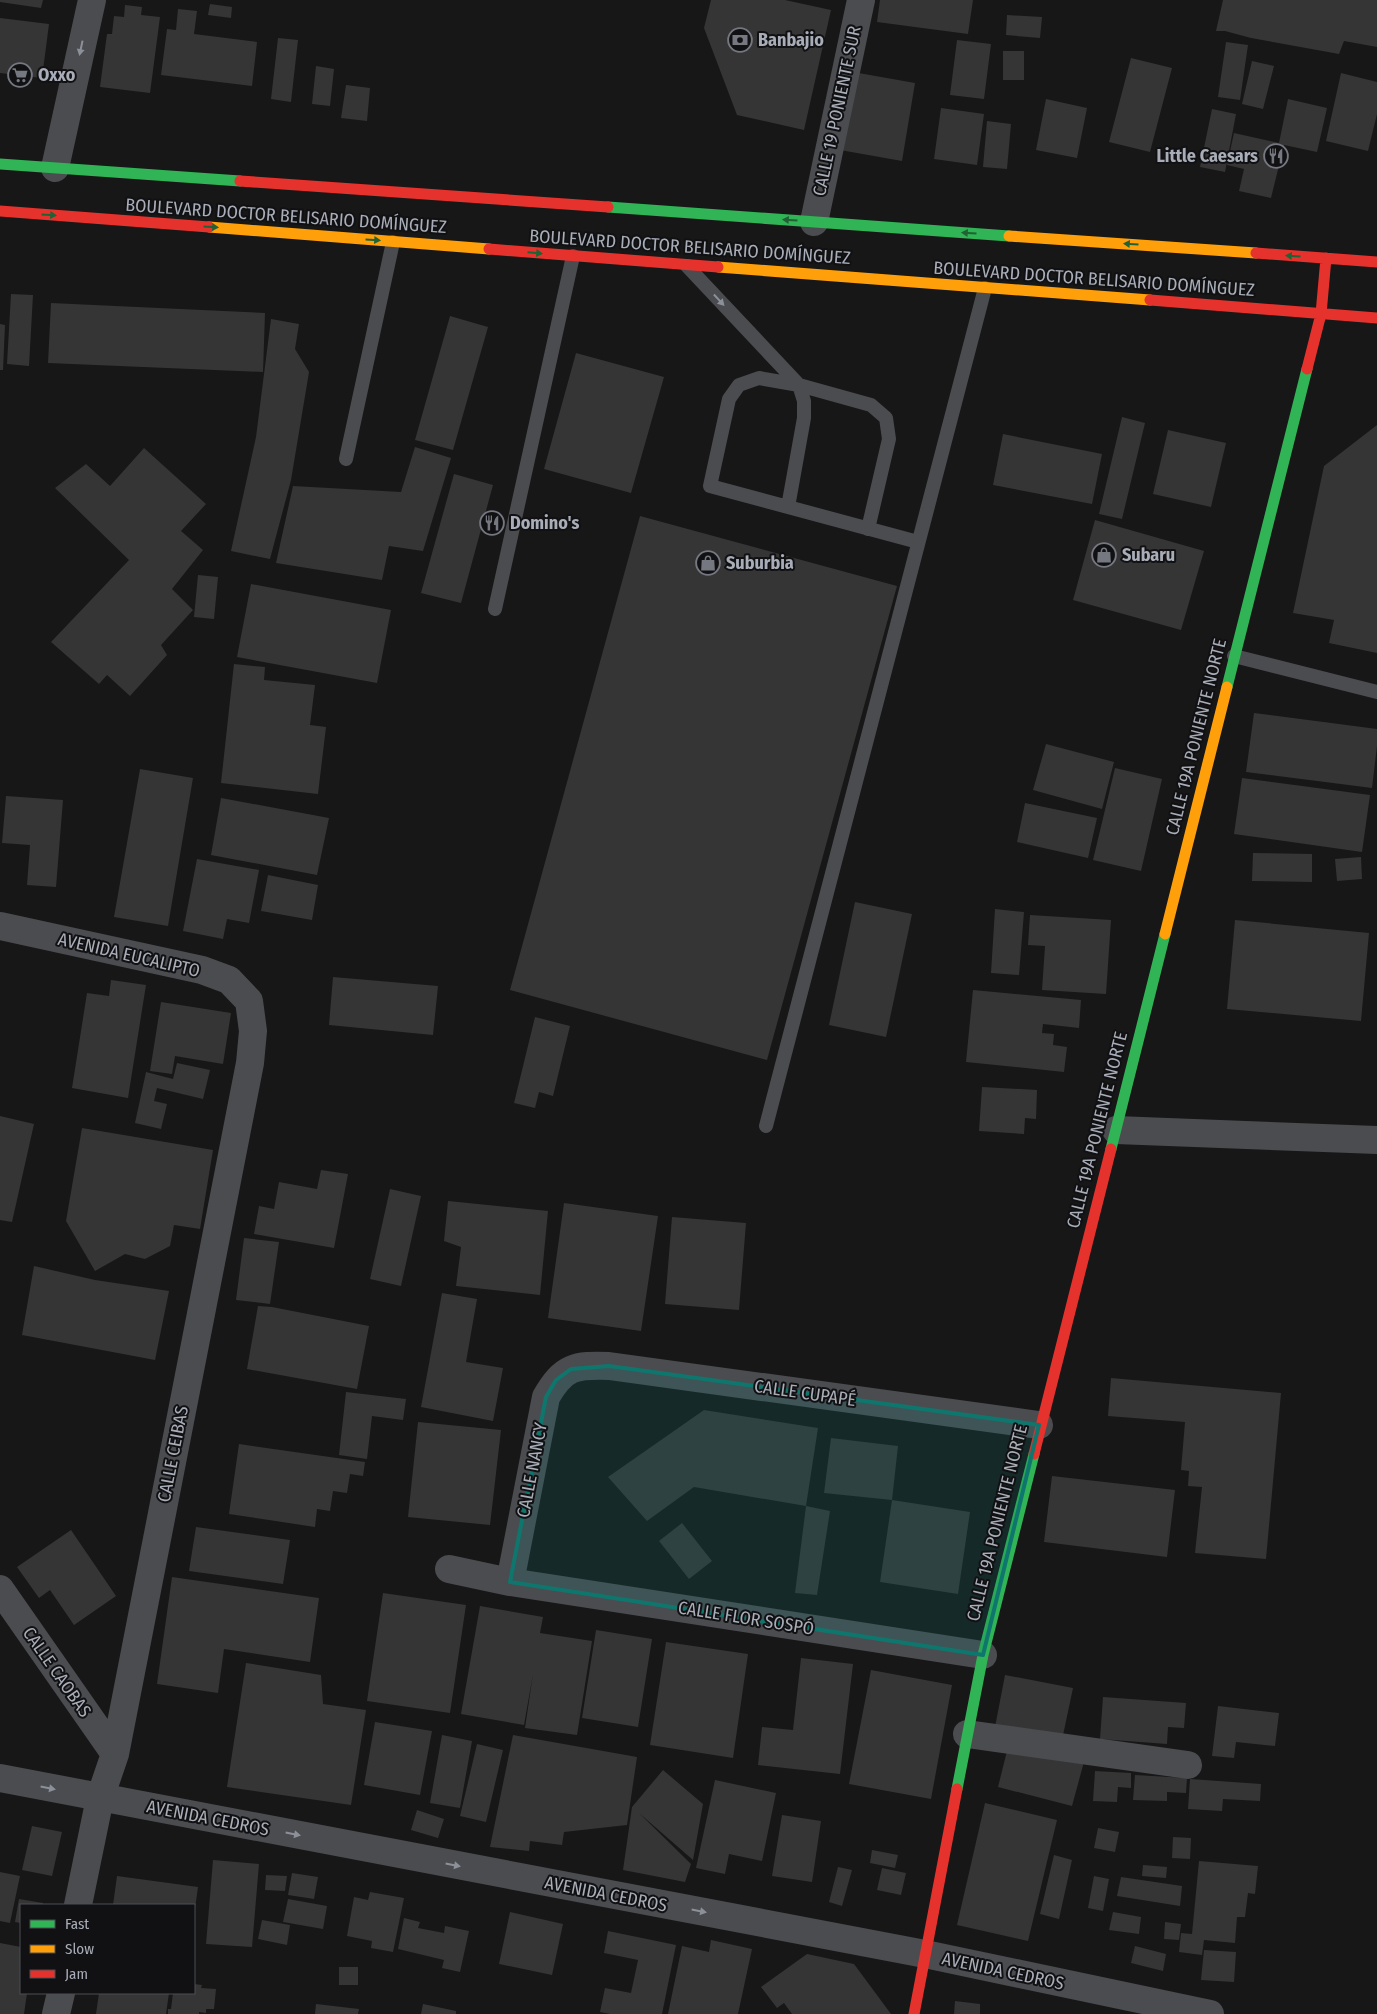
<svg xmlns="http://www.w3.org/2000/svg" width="1377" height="2014" viewBox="0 0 1377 2014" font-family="'Fira Sans Condensed',sans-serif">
<rect width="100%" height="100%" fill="#171717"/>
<path fill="#353536" d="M0 0H43L41 8 0 2Z
M711 0H785L831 10 804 130 737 115 704 28Z
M880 0H973L968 34 877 22Z
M1223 0H1377V47L1344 41 1339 54 1251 38 1225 31H1216Z
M210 4 232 7 231 18 208 15Z
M125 5 142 7 141 15 160 17 150 93 100 87 107 34H112L114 16 124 17Z
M178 9 197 11 194 34 257 42 252 86 161 75 167 29 176 30Z
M1007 15 1042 17 1040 38 1006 35Z
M0 18 49 24 42 78 0 73Z
M278 38 298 40 291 102 271 99Z
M957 40 991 44 984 99 950 95Z
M1226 42 1248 45 1240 100 1218 97Z
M1003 51H1024V80H1003Z
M1131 58 1172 68 1150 152 1109 142Z
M1252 61 1274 66 1263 109 1242 104Z
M316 66 334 69 330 106 312 104Z
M853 72 915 83 902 161 840 150Z
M1341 73 1377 82V114L1368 151 1326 141Z
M346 85 370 88 367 121 341 118Z
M1046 99 1087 108 1077 158 1036 150Z
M1288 99 1327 108 1317 152 1284 145 1271 198 1239 191 1244 169 1227 165 1234 133 1279 143Z
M941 108 984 114 977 165 934 159Z
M1212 109 1236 114 1225 172 1200 167Z
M987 121 1011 124 1007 169 983 167Z
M11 294 33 295 29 366 7 364Z
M51 303 265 313 263 372 48 363Z
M450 316 488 327 453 450 415 440Z
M271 319 299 324 295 349 309 372 291 480 270 559 231 551 256 437Z
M0 324 5 325 3 370H0Z
M576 353 664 377 631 493 544 469Z
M1122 417 1145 423 1122 519 1099 514Z
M1377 425V653L1329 643 1334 620 1293 613 1324 466Z
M1168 430 1226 443 1211 507 1153 494Z
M1003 434 1102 454 1092 504 993 485Z
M415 447 451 458 423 551 389 546 382 580 276 563 293 486 401 492Z
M144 448 206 504 181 531 203 550 172 589 193 610 161 645 167 655 130 696 107 675 99 684 51 642 129 560 55 488 86 464 110 486Z
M454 474 493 485 461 603 421 593Z
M640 516 897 586 767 1060 510 990Z
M1095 520 1204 551 1181 630 1073 600Z
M198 575 218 577 214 619 194 617Z
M251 584 391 610 377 683 237 657Z
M234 664 265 667 264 680 315 685 310 725 326 727 318 794 221 783Z
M1254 713 1377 729V746L1372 788 1246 772Z
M1046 744 1114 762 1102 809 1033 790Z
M1115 768 1162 779 1141 871 1093 860Z
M140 769 193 778 168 926 114 917Z
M1242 778 1370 795 1362 852 1234 834Z
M6 796 63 800 56 887 27 885 30 845 2 843Z
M221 798 329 818 317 875 211 855Z
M1025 803 1097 818 1088 858 1017 842Z
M1253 853 1312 854V882L1252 881Z
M1361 857 1362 879 1337 881 1335 859Z
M197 859 259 870 249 923 227 919 223 939 183 931Z
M268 875 318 885 312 920 261 911Z
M855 902 912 914 886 1037 829 1025Z
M995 909 1024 912 1019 975 991 973Z
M1030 915 1111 920 1106 994 1042 990 1045 946 1028 945Z
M1235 920 1369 933 1361 1021 1227 1009Z
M333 977 438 986 433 1035 329 1025Z
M111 980 146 985 128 1098 72 1088 87 993 109 996Z
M973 990 1081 1000 1079 1028 1043 1024 1042 1033 1054 1034 1053 1045 1067 1047 1064 1072 966 1062Z
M161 1002 231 1013 223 1064 175 1056 172 1074 150 1071Z
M535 1017 570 1026 553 1096 539 1092 535 1108 514 1103Z
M177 1063 210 1070 203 1099 157 1088 154 1101 167 1104 161 1129 135 1123 146 1072 173 1079Z
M982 1087 1037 1090 1036 1119 1025 1118 1024 1134 979 1131Z
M0 1116 34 1124 12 1222 0 1220Z
M82 1128 213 1150 200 1229 174 1225 170 1246 145 1259 125 1254 95 1271 66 1221Z
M321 1170 348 1174 334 1248 254 1234 259 1206 274 1209 279 1182 317 1189Z
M390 1189 421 1196 401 1286 370 1279Z
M448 1201 548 1211 540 1295 456 1286 461 1247 444 1241Z
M564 1203 658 1216 641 1331 548 1318Z
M672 1217 746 1223 739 1310 665 1304Z
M244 1238 279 1242 270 1304 236 1300Z
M34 1266 95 1280 169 1291 155 1360 22 1335Z
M442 1293 477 1299 466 1362 503 1368 493 1421 421 1407Z
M258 1306 272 1307 369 1326 357 1389 247 1369Z
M1111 1378 1281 1393 1266 1559 1195 1553 1202 1487 1188 1486 1189 1471 1181 1470 1185 1422 1108 1416Z
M346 1392 406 1399 403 1420 372 1416 367 1459 339 1455Z
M704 1410 818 1428 806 1506 694 1487 647 1521 608 1477Z
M418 1422 501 1430 490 1525 408 1517Z
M831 1438 898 1446 892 1500 824 1493Z
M239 1444 365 1462 363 1476 350 1474 347 1493 333 1491 330 1511 317 1509 315 1527 229 1514Z
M1052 1476 1175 1490 1167 1557 1044 1542Z
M892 1500 970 1512 958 1594 880 1582Z
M806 1506 830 1511 817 1595 795 1593Z
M682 1523 712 1561 689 1579 659 1541Z
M196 1527 290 1540 283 1584 189 1571Z
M71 1530 116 1596 74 1625 50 1590 39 1598 17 1567Z
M172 1577 319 1598 310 1662 224 1649 218 1693 157 1684Z
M383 1593 466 1605 450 1713 367 1701Z
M480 1606 543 1617 540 1633 592 1641 577 1735 525 1728 533 1674 524 1725 461 1714Z
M596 1630 652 1639 638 1727 582 1718Z
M666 1642 748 1654 733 1758 650 1745Z
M801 1658 853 1664 840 1774 758 1765 762 1727 793 1730Z
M246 1663 321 1675 323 1704 366 1710 351 1805 227 1787Z
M871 1670 952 1685 931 1799 849 1784Z
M1005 1675 1073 1688 1062 1740 995 1727Z
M1103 1697 1186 1703 1184 1728 1168 1727 1167 1744 1100 1739Z
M1218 1706 1279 1713 1275 1746 1236 1742 1234 1758 1212 1756Z
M375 1722 432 1731 420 1795 364 1785Z
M442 1735 472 1741 460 1808 430 1803Z
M513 1735 637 1757 627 1825 564 1832 562 1845 530 1841 529 1851 490 1847Z
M1009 1743 1085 1758 1072 1806 998 1787Z
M477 1744 503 1750 486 1822 460 1816Z
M663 1770 703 1804 693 1860 639 1813 691 1864 685 1882 623 1870 632 1807Z
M1095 1771 1131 1773V1788L1118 1787 1117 1802 1093 1801Z
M1135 1775 1187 1778 1186 1793 1167 1792V1801L1133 1800Z
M1190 1779 1261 1784 1260 1801 1223 1799 1222 1811 1188 1809Z
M715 1780 776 1793 762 1861 729 1854 725 1874 696 1868Z
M985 1803 1057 1820 1028 1941 957 1925Z
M417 1810 444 1819 438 1838 411 1830Z
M782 1815 821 1821 812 1882 772 1876Z
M32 1826 62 1832 52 1876 22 1870Z
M1098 1828 1119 1832 1115 1852 1094 1848Z
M1173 1837 1191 1838 1190 1859 1172 1858Z
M872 1850 898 1855 895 1868 870 1863Z
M1054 1855 1072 1860 1059 1919 1040 1914Z
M213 1860 259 1864 252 1947 206 1944Z
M1199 1861 1258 1866 1255 1894 1248 1893 1245 1917H1237L1235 1943 1204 1940 1202 1955 1179 1952 1181 1933 1192 1934Z
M1143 1865 1167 1867 1166 1878 1142 1876Z
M838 1867 852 1870 842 1906 829 1902Z
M882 1868 906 1873 901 1895 877 1890Z
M0 1872 20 1876 10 1923 0 1921Z
M292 1873 318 1877 314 1899 288 1895Z
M266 1875 287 1876 285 1891 265 1890Z
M117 1876 198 1887 195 1909 194 1905H113Z
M1094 1876 1109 1879 1103 1911 1088 1908Z
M1121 1877 1182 1886 1180 1906 1117 1896Z
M370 1892 404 1898 393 1952 371 1948 372 1941 347 1936 354 1897 368 1900Z
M19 1899 43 1903V1905H21V1923L15 1922Z
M288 1899 327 1906 323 1929 283 1922Z
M510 1912 563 1924 552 1975 499 1964Z
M1113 1912 1141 1917 1139 1934 1109 1930Z
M404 1918 420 1922 418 1928 444 1933 445 1926 469 1931 460 1972 442 1968 444 1960 398 1949Z
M262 1920 290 1925 287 1945 258 1939Z
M1165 1922 1181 1924 1179 1940 1164 1939Z
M608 1931 676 1945 662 2014H610L600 2012 605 1988 631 1993 638 1960 604 1953Z
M711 1940 752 1949 738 2014H668L682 1946 709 1952Z
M0 1943 21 1947V1993H27L24 2014H0Z
M1135 1946 1166 1954 1163 1971 1131 1963Z
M1204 1950 1236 1952 1234 1982 1201 1980Z
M807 1954 854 1964 891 2014H792L784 2003 777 2008 761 1987Z
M339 1967H358V1985H339Z
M194 1984 202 1985 201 1988 216 1989 214 2009H206V2013L199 2012V2014H168V2009H171L173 1993H194Z
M99 1993H169L166 2014H96Z
M955 2001 980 2004V2014H954Z
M316 2004 359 2009 358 2014H315Z
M423 2004 456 2011V2014H421Z"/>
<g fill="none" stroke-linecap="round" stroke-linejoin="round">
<path stroke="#4b4c50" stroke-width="14" d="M687 266 799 385 804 401V418L788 507
M346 459 393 242
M868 529 889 439 886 418 871 405 799 385 759 378 739 385 729 399 710 486 918 542
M495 609 573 256
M1234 656 1377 692
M766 1126 985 288"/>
<path stroke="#4b4c50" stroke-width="28" d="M55 168 92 0
M814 222 861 0
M0 926 202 970 229 980 249 1001 253 1031 250 1063 115 1754 100 1798 78 1905
M1116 1130 1377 1140
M449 1569 510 1582 983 1655
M510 1582 546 1397C564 1366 575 1365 609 1366L1039 1425
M0 1589 115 1754
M967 1734 1188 1765
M0 1778 925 1954 1210 2014
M56 2014 61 1993"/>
<path stroke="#30b455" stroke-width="11" d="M0 164 240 181
M608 207 1009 236
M1227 687 1307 369
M1111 1149 1165 934
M957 1789 983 1655 1034 1454"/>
<path stroke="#ff9f0a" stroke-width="11" d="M209 227 489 249
M1009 236 1256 253
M718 267 1150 300
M1165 934 1227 687"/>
<path stroke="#e5322d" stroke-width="11" d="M240 181 608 207
M0 211 209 227
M489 249 718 267
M1256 253 1377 262
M1150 300 1377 318
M1307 369 1321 314 1326 258
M1034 1454 1111 1149
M914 2014 957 1789"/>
</g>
<defs><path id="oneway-solid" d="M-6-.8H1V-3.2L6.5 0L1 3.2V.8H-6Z" transform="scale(1.25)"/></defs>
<g fill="#8c9099">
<use href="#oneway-solid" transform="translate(81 48) rotate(102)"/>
<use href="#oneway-solid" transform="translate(719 300) rotate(47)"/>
<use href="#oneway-solid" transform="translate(48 1788) rotate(11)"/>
<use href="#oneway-solid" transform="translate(293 1834) rotate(11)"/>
<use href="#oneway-solid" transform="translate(453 1865) rotate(11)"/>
<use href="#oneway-solid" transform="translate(699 1911) rotate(11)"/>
</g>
<g fill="#206234">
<use href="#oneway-solid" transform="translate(49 215) rotate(4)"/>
<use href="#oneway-solid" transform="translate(790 220) rotate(-176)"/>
<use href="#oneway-solid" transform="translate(211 227) rotate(4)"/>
<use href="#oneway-solid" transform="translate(969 233) rotate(-176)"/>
<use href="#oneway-solid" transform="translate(373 240) rotate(4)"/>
<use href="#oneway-solid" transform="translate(1131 244) rotate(-176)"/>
<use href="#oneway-solid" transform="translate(535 253) rotate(5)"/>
<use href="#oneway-solid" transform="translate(1293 256) rotate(-176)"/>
</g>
<path fill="#0f766e" fill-opacity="0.2" stroke="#0f766e" stroke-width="4" stroke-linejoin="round" d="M609 1366 1039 1425 983 1655 510 1582 546 1397 556 1380 571 1369Z"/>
<defs>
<g id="bank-ring" transform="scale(1.25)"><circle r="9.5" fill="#111113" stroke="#757880" stroke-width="1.5"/><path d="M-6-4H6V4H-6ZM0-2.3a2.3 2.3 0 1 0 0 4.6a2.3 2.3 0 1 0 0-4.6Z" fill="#757880"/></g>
<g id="supermarket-ring" transform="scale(1.25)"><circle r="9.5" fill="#111113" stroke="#757880" stroke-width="1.5"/><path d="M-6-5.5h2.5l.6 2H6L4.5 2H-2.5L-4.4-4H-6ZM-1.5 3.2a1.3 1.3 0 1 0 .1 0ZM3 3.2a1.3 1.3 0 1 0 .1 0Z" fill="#757880"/></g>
<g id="restaurant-ring" transform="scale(1.25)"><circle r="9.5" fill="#111113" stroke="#757880" stroke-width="1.5"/><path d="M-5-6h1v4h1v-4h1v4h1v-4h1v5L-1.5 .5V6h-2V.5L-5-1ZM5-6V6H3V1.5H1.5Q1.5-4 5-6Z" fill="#757880"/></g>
<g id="shop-ring" transform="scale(1.25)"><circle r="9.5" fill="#111113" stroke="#757880" stroke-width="1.5"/><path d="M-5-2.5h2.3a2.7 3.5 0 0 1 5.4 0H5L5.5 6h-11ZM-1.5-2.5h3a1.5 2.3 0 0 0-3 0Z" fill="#757880"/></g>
</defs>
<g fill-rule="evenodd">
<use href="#bank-ring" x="740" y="40"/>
<use href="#supermarket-ring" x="20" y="75"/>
<use href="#restaurant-ring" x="1276" y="156"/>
<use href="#restaurant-ring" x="492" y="523"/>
<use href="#shop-ring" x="1104" y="555"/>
<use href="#shop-ring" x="708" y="563"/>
</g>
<g text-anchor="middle" stroke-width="4" stroke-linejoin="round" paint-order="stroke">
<g font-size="18" font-weight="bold" fill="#a8adb8" stroke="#111113" text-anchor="start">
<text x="758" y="46">Banbajio</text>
<text x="38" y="81">Oxxo</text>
<text x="1258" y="162" text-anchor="end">Little Caesars</text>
<text x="510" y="529">Domino's</text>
<text x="1122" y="561">Subaru</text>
<text x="726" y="569">Suburbia</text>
</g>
<g font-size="18" fill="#a8adb8" stroke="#111113">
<text transform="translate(837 111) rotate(-78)" y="6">CALLE 19 PONIENTE SUR</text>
<text transform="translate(286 216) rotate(4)" y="6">BOULEVARD DOCTOR BELISARIO DOMÍNGUEZ</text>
<text transform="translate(690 247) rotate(4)" y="6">BOULEVARD DOCTOR BELISARIO DOMÍNGUEZ</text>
<text transform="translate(1094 279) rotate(4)" y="6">BOULEVARD DOCTOR BELISARIO DOMÍNGUEZ</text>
<text transform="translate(1196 737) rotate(-76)" y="6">CALLE 19A PONIENTE NORTE</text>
<text transform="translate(129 955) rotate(13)" y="6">AVENIDA EUCALIPTO</text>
<text transform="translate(1097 1130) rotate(-76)" y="6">CALLE 19A PONIENTE NORTE</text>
<text transform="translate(805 1393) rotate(8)" y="6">CALLE CUPAPÉ</text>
<text transform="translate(173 1454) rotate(-79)" y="6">CALLE CEIBAS</text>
<text transform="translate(532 1470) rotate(-79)" y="6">CALLE NANCY</text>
<text transform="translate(997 1523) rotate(-76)" y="6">CALLE 19A PONIENTE NORTE</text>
<text transform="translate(746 1618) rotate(9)" y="6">CALLE FLOR SOSPÓ</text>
<text transform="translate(57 1672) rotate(55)" y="6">CALLE CAOBAS</text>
<text transform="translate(208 1818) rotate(11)" y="6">AVENIDA CEDROS</text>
<text transform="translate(606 1894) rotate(11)" y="6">AVENIDA CEDROS</text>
<text transform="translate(1003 1971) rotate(12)" y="6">AVENIDA CEDROS</text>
</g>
</g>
<rect x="20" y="1904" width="175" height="90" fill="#111113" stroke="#4d4f55"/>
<rect x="30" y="1920" width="25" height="8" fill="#30b455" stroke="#4d4f55"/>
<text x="65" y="1929" font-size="15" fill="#a8adb8">Fast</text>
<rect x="30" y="1945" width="25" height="8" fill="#ff9f0a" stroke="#4d4f55"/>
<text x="65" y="1954" font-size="15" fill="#a8adb8">Slow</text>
<rect x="30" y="1970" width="25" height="8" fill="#e5322d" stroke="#4d4f55"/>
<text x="65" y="1979" font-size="15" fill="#a8adb8">Jam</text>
</svg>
